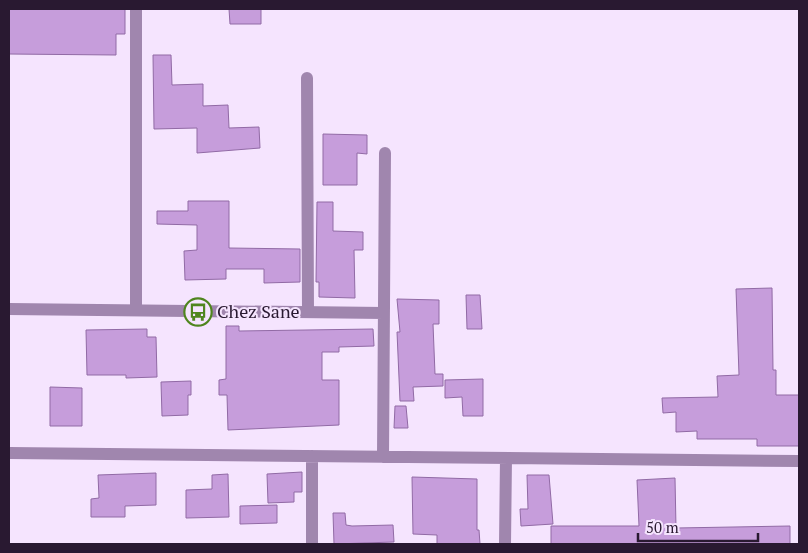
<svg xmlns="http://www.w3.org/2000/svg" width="808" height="553" viewBox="0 0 808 553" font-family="'PT Serif',serif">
<rect width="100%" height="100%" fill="#f5e4fe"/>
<path fill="#c69ddb" stroke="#916aa5" d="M9 9H125V34H116V55L9 54Z
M229 9H261V24H230Z
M153 55H171L172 85 203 84V106L228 105 229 128 259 127 260 148 197 153V128L154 129Z
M323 134 367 135V154L357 153V185H323Z
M188 201H229V248L300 249V282L264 283V269H226V279L185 280 184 251 197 250V225L157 224V211H188Z
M317 202H333V231L363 232V250H354L355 298 319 297V282H316Z
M772 288 773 370H776V395H799V446H757V439H697V431L676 432V412L663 413 662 398 718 397 717 376 739 375 736 289Z
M466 295H480L482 329H467Z
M397 299 439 300V324H433L435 374H443V386L413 387 414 401H400L397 332H400Z
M226 326H239V331L373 329 374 346 339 347V352H322V380H339V425L228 430 227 395H219V380L226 379Z
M147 329V337H156L157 377 126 378V375H87L86 330Z
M483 379V416H463L462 397 445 398V380Z
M191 381V395H188V415L162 416 161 382Z
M50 387 82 388V426H50Z
M395 406H406L408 428H394Z
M302 472V492H294V502L268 503 267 474Z
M156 473V505L125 506V517H91V499L99 498 98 475Z
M228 474 229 517 186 518V490L212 489V475Z
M527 475H549L553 524 521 526 520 509H528Z
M412 477 477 479V530H479L480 544H437V535L413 534Z
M675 478 676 528 790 526V544H551V526H639L637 480Z
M277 505V523L240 524V506Z
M333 513H345L346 525 352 526 393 525 394 542 334 544Z"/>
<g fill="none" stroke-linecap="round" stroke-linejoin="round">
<path stroke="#a086ae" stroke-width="12" d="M307 78 308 312
M9 309 384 313
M136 310V9
M9 453 799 461
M383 457 385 153
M312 544V456
M505 544 506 458"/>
</g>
<defs>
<g id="bus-ring" transform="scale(1.4375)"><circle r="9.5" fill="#f5e4fe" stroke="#4f851e" stroke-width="1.5"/><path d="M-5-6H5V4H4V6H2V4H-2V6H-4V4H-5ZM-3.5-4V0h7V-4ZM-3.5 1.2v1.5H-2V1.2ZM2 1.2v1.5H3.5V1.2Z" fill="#4f851e"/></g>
</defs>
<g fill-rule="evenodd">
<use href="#bus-ring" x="198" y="312"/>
</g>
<g text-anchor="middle" stroke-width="4" stroke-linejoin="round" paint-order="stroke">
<g font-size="18" fill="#291931" stroke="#f5e4fe" text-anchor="start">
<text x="217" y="318">Chez Sane</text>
</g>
</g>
<rect width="808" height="553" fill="none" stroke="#291931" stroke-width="20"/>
<path d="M638 533v8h120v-8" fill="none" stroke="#291931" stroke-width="2.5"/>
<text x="646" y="533" font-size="15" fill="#291931" stroke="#f5e4fe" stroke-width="4" paint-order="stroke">50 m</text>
</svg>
